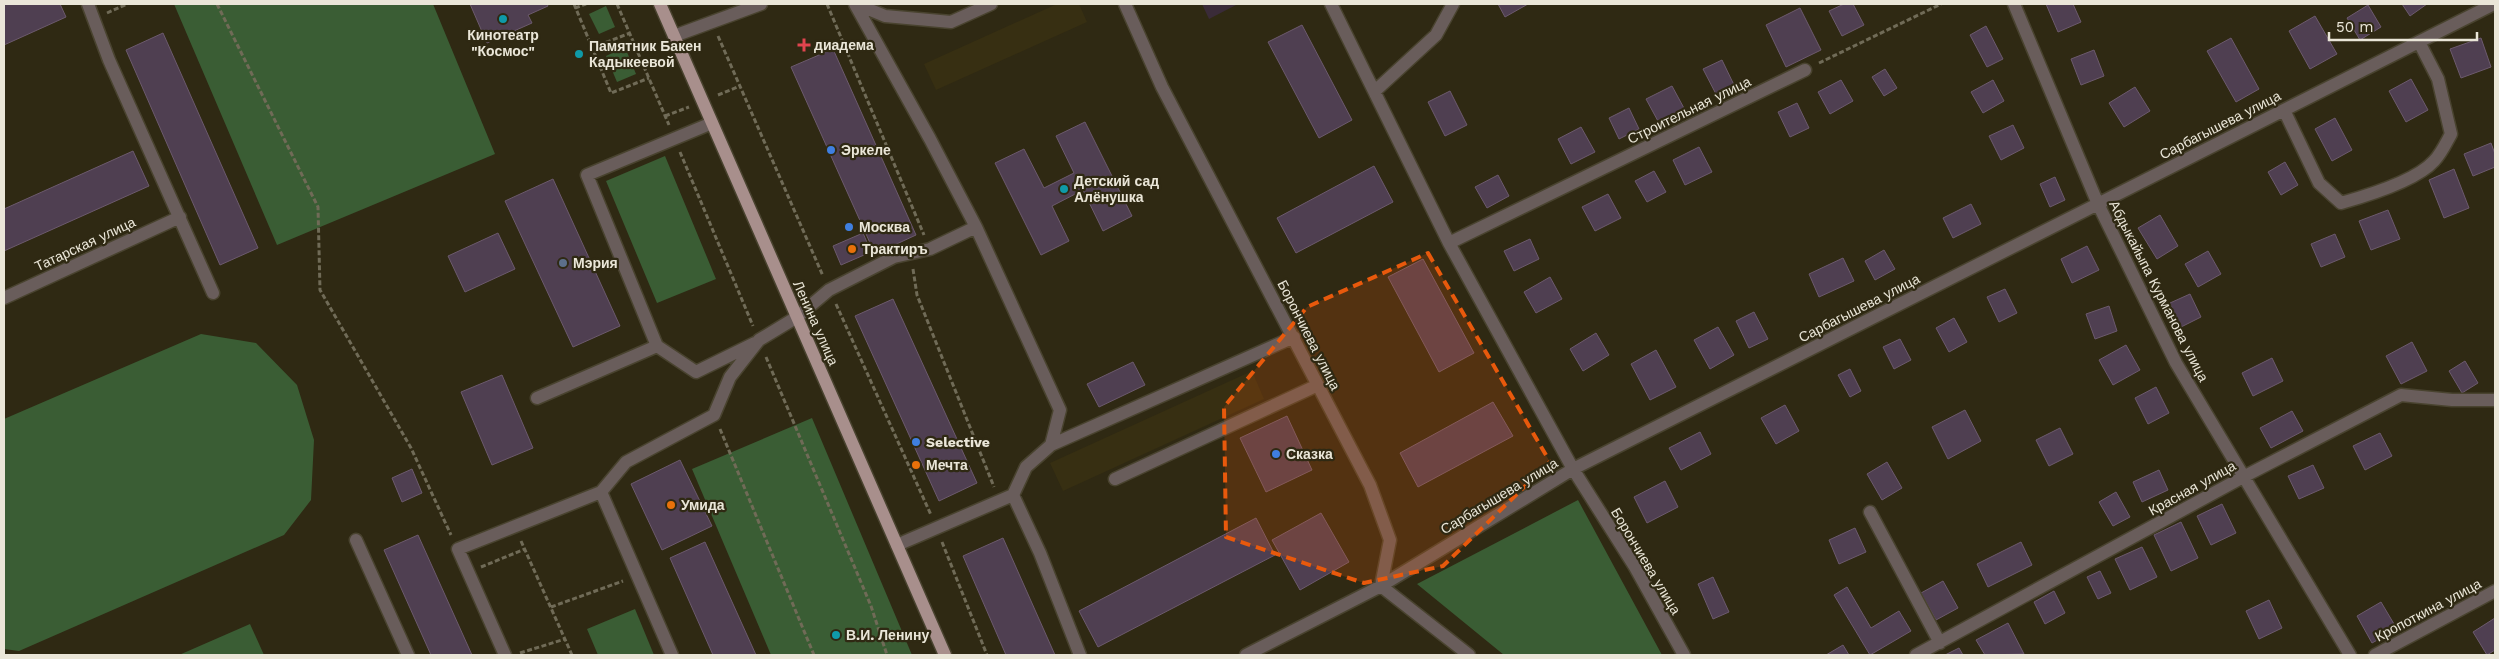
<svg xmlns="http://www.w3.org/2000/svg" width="2499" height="659" viewBox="0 0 2499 659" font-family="'Work Sans',sans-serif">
<rect width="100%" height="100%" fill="#2f2913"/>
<path fill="#3a2b38" d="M1202 4H1238L1209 19Z"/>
<path fill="#372f12" d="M1057 4H1079L1087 22 936 90 924 64Z
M1252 371 1264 399 1063 491 1050 463Z"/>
<path fill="#3a5d34" d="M174 4H433L495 154 277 245Z
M606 6 615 27 599 34 589 14Z
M625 47 636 74 617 82 606 56Z
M665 156 716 279 657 303 606 181Z
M201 334 256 343 297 385 314 440 311 500 284 535 19 651 4 649V419Z
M812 418 912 655H771L692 469Z
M1578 500 1662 655H1504L1417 584Z
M635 609 654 655H598L587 629Z
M250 624 264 655H179Z"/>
<path fill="#4f3f51" stroke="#6c5a6d" d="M4 4H60L66 17 4 45Z
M470 4H547L548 6 528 15 532 23 487 43Z
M1498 4H1528L1505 17Z
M1844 4H1853L1864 25 1842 36 1829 11Z
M2046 4H2073L2081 22 2058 32Z
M2402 4H2427L2410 16Z
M2368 5 2381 27 2360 40 2347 18Z
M1800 8 1821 50 1786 67 1766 25Z
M2315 16 2337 54 2310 69 2289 31Z
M1302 25 1352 120 1319 138 1268 42Z
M1986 26 2003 59 1987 67 1970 35Z
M163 33 258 248 220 265 126 50Z
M2231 38 2259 89 2236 102 2207 51Z
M2481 38 2491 67 2461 78 2450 49Z
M833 49 916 235 875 254 791 67Z
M2094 50 2104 76 2081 85 2071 59Z
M1722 60 1735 87 1717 96 1703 69Z
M1885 69 1897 88 1884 96 1872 77Z
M2411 79 2428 110 2406 122 2389 91Z
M1841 80 1853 101 1830 114 1818 92Z
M1993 80 2004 101 1983 113 1971 92Z
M1672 86 1685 110 1659 123 1646 99Z
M2135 87 2150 111 2124 127 2109 103Z
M1450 91 1467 125 1445 136 1428 102Z
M1797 103 1809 128 1790 137 1778 112Z
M1629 108 1639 129 1619 139 1609 118Z
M2335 118 2352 150 2332 161 2315 129Z
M1085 122 1132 216 1103 231 1083 190 1052 206 1069 241 1041 255 995 163 1024 149 1044 188 1074 173 1056 136Z
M2013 125 2024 148 2001 160 1989 136Z
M1581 127 1595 152 1571 164 1558 139Z
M2491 143 2495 154V167L2473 176 2464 154Z
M1699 147 1712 172 1685 185 1673 160Z
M133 151 149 186 4 251V209Z
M2285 162 2298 185 2281 195 2268 172Z
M1374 166 1393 202 1296 253 1277 218Z
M2454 169 2469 208 2444 218 2429 180Z
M1654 171 1666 192 1647 202 1635 181Z
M1498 175 1509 196 1487 208 1475 187Z
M2055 177 2065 200 2050 207 2040 184Z
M553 179 620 326 573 347 505 201Z
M1608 194 1621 218 1595 231 1582 207Z
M1971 204 1981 224 1953 238 1943 218Z
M2388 210 2400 239 2371 250 2359 221Z
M2160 215 2178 246 2157 259 2138 228Z
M498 233 515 269 465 292 448 256Z
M863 233 871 252 841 265 833 246Z
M2335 234 2345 257 2321 267 2311 244Z
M1530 239 1539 259 1514 271 1504 251Z
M2087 246 2099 270 2072 283 2061 259Z
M1884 250 1895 269 1875 280 1865 261Z
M2208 251 2221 274 2198 287 2185 264Z
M1843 258 1854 281 1819 297 1809 274Z
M1423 259 1474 353 1439 372 1388 277Z
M1550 277 1562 299 1536 313 1524 292Z
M2005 289 2017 313 1999 322 1987 297Z
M2190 294 2201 317 2181 327 2170 303Z
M893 299 977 483 939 501 855 316Z
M2109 306 2117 331 2095 339 2086 314Z
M1754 312 1768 339 1749 348 1736 321Z
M1954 318 1967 342 1949 352 1936 328Z
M1718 327 1734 355 1710 369 1694 340Z
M1596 333 1609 355 1583 371 1570 349Z
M1900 339 1911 360 1894 369 1883 347Z
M2412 342 2427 371 2401 384 2386 356Z
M2126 345 2140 370 2113 385 2099 360Z
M1656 350 1676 387 1650 400 1631 364Z
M2272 358 2283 381 2253 396 2242 373Z
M2465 361 2478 383 2462 393 2449 371Z
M1133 362 1145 385 1099 407 1087 384Z
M1850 369 1861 391 1850 397 1838 375Z
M502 375 533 448 492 465 461 392Z
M2156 387 2169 413 2148 424 2135 398Z
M1493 402 1513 436 1418 487 1400 453Z
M1785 405 1799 431 1776 444 1761 418Z
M1965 410 1981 441 1948 459 1932 427Z
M2292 411 2303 431 2271 448 2260 428Z
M1287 416 1312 470 1266 492 1240 438Z
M2060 428 2073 454 2049 466 2036 440Z
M1700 432 1711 454 1681 470 1669 448Z
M2380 433 2392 456 2365 470 2353 446Z
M680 460 712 526 662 550 631 484Z
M1887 462 1902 488 1882 500 1867 474Z
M2313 465 2324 488 2299 499 2288 476Z
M412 469 422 493 402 502 392 478Z
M2159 470 2168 490 2142 502 2133 482Z
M1665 481 1678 507 1647 523 1634 497Z
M2116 492 2130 517 2113 526 2099 502Z
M2222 504 2236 533 2211 545 2197 516Z
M1321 513 1349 562 1300 590 1272 540Z
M1256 518 1275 555 1098 647 1079 611Z
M2181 522 2198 558 2171 571 2154 535Z
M1855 528 1866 552 1839 564 1829 540Z
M418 535 472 655H431L384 550Z
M1003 538 1055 655H1006L963 556Z
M705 542 756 655H713L670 558Z
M2021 542 2032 565 1988 587 1977 564Z
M2142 547 2157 577 2130 590 2115 559Z
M2100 571 2111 593 2098 599 2087 577Z
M1713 577 1729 612 1713 619 1698 584Z
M1943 581 1958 608 1936 620 1921 593Z
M1847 587 1871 628 1899 611 1911 631 1870 655 1834 595Z
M2054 591 2065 613 2045 624 2034 602Z
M2269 600 2282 628 2259 639 2246 611Z
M2381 602 2397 629 2372 643 2357 616Z
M2495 618V650L2487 655 2473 632Z
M2008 623 2024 654 1985 655 1976 640Z
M1843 645 1849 655H1826Z
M1959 648 1963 655H1945Z"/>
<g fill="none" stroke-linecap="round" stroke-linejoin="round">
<g stroke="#49432f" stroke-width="15">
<path id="minor" d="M88 4 109 60 213 293
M855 4 930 139 976 227 1060 410 1051 445 1026 467 1013 495 1040 553 1080 655
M856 4 885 16 951 22 991 4
M1125 4 1162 87 1370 485 1390 540 1381 586 1469 655
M1331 4 1449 243 1573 469 1635 567 1684 655
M2014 4 2098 204 2176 363 2350 655
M674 36 761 4
M1375 91 1436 35 1453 4
M2284 110 2319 183 2341 203C2366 196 2416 181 2434 161 2441 154 2446 143 2451 134L2438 79 2419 42
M1449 243 1805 70
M4 298 180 217
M657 346 587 175 712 123
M537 398 657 346 696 372 755 343
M1051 445 1294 337
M1115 479 1318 385
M601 492 672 655
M1870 512 1940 643
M356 540 408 655
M897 545 1013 495
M505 655 458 549 601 492 626 462 714 415 730 377 759 340 797 317 829 290 894 257 930 249 976 227
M1246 655 1381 586 1573 469 2494 4
M1916 655 2245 476 2401 395 2452 400H2495
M2375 655 2495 591"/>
</g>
<g stroke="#49432f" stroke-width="15">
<path id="major" d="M660 4 945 655"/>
</g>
<path stroke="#706b57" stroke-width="3" stroke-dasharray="5 2.5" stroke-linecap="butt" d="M217 4 318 207 320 290 411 448 451 535
M574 4 611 93 649 78
M617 4 669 125
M827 4 924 235
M575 8 586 4
M107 13 127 4
M718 36 823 276
M592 48 630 33
M1819 63 1941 4
M718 95 740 86
M665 116 689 107
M680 152 753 326
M913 269 917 295 994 487
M836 304 931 515
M766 357 871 606 887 655
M720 429 814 655
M521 541 572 655
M942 542 987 655
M481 567 525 549
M551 607 623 581
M520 653 565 639"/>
<use href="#minor" stroke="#695d5b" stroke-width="12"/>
<use href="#major" stroke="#a88f8c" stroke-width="12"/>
</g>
<path fill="#e8590c" fill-opacity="0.2" stroke="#e8590c" stroke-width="4" stroke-dasharray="10 6" stroke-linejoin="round" d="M1428 253 1550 462 1443 566 1364 583 1226 537 1224 407 1307 307Z"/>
<g fill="#0f9aa8" stroke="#2f2913" stroke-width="2">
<circle cx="503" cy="19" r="5"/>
<circle cx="579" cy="54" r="5"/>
<circle cx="1064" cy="189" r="5"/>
<circle cx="836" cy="635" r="5"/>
</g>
<path fill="#e0444e" stroke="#2f2913" stroke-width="2" d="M801.5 37.5h5v5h5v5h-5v5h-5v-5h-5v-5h5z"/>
<g fill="#3f7fe0" stroke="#2f2913" stroke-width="2">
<circle cx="831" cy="150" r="5"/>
<circle cx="849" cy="227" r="5"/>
<circle cx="916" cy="442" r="5"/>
<circle cx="1276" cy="454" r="5"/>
</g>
<g fill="#e8710a" stroke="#2f2913" stroke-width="2">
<circle cx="852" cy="249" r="5"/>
<circle cx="916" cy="465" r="5"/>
<circle cx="671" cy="505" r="5"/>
</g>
<circle fill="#5c6f8a" stroke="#2f2913" stroke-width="2" cx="563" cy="263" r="5"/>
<g text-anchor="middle" stroke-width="4.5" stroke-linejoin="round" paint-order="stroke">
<g font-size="14" font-weight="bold" fill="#eae6d8" stroke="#2f2913" text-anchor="start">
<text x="503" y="40" text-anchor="middle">Кинотеатр<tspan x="503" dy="16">"Космос"</tspan></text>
<text x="814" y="50">диадема</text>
<text x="589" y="51">Памятник Бакен<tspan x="589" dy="16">Кадыкеевой</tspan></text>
<text x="841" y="155">Эркеле</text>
<text x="1074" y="186">Детский сад<tspan x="1074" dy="16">Алёнушка</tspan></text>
<text x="859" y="232">Москва</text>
<text x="862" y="254">Трактиръ</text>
<text x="573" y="268">Мэрия</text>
<text x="926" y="447">Selective</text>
<text x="1286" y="459">Сказка</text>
<text x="926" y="470">Мечта</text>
<text x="681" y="510">Умида</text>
<text x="846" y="640">В.И. Ленину</text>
</g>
<g font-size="14" fill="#eae6d8" stroke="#2f2913">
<text transform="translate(1689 110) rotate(-26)" y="5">Строительная улица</text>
<text transform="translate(2220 125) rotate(-27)" y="5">Сарбагышева улица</text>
<text transform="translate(85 244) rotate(-25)" y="5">Татарская улица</text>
<text transform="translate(2159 291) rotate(63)" y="5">Абдыкайыпа Курманова улица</text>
<text transform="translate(1859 308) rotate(-27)" y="5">Сарбагышева улица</text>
<text transform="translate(816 323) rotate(66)" y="5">Ленина улица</text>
<text transform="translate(1309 335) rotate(63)" y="5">Борончиева улица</text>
<text transform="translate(2192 488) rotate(-29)" y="5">Красная улица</text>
<text transform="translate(1499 496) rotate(-31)" y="5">Сарбагышева улица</text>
<text transform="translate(1646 561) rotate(59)" y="5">Борончиева улица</text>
<text transform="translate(2428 610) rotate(-28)" y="5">Кропоткина улица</text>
</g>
</g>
<rect width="2499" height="659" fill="none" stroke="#eae6d8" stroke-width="10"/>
<path d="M2329 32v8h148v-8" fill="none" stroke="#eae6d8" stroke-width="2.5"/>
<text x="2336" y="32" font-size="15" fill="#eae6d8" stroke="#2f2913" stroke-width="4" paint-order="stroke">50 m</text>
</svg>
